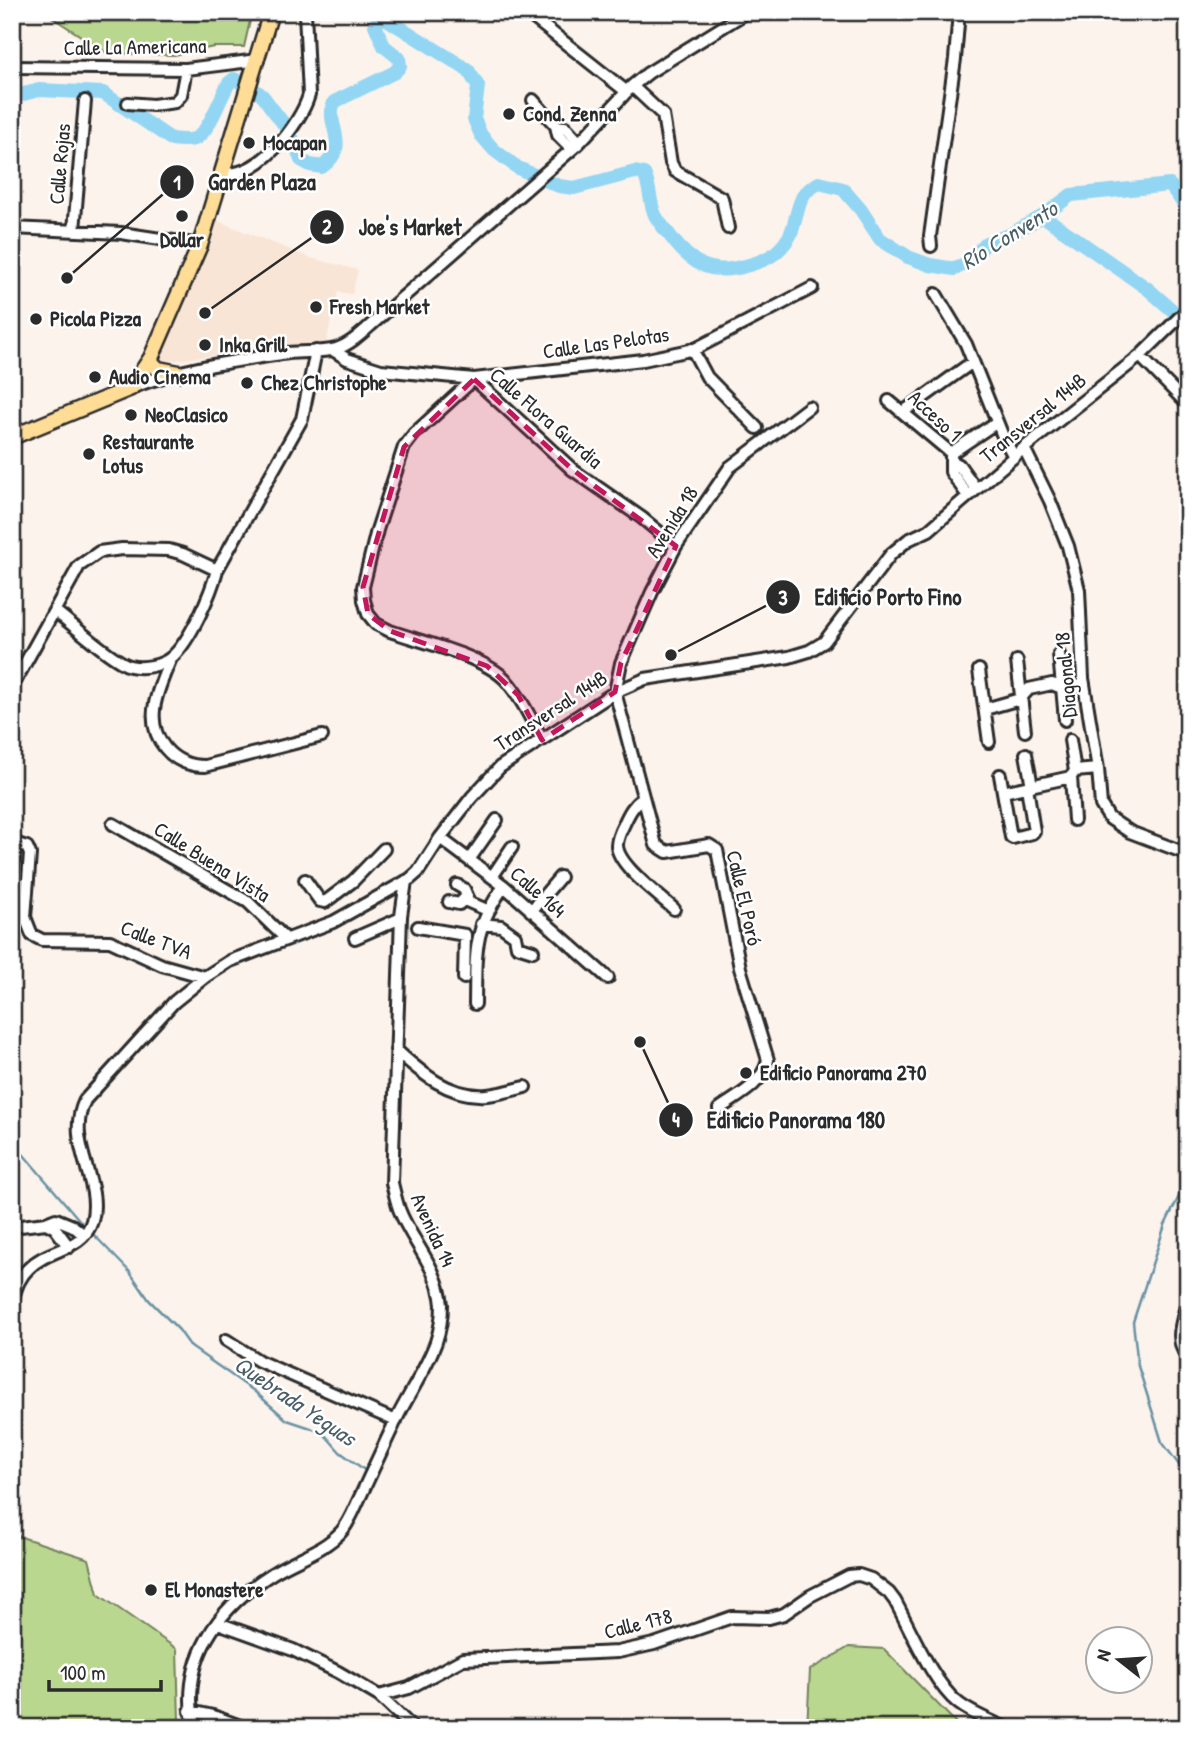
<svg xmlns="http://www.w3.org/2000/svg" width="1200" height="1740" viewBox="0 0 1200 1740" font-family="'Patrick Hand',sans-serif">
<rect width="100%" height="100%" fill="#fcf3ec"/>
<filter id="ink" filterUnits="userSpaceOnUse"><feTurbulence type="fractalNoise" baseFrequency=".0143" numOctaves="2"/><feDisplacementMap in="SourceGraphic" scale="14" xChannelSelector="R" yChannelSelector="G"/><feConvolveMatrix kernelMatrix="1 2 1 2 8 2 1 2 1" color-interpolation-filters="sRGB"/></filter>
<g filter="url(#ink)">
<path fill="#f9e5d6" d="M213 219 311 258 358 270 352 294 338 292 325 347 293 346 159 362Z"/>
<path fill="#bad78f" stroke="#72815d" stroke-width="2" d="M44 12H252L244 47H214L174 55 107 53Z
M12 1534 89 1559 98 1594 177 1649 179 1721 157 1728H12Z
M849 1647 884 1649 961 1728H807L810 1670Z"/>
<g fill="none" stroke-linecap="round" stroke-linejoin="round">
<path stroke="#6992a4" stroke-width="2.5" d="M12 1141 81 1222
M1188 1178 1165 1225 1133 1322 1138 1366 1162 1442 1188 1477
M94 1235 129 1271 149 1300 179 1330 191 1347 254 1391 287 1420 311 1428 326 1436 340 1452 366 1471"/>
<path stroke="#92d6f4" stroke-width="14" d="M254 90C265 95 266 102 273 110 286 126 295 140 301 160L310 165 322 167C353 144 324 126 334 102L395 72 400 66 399 58 384 46 375 25 379 20 385 18 468 70 478 86 474 119 481 135 494 150 518 168 559 186 574 188 635 172 644 174C651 188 649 202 655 215 659 223 666 230 671 237 691 264 712 276 745 266 765 261 778 255 789 237 796 224 796 209 803 196 805 191 814 186 819 183L843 189 861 210 880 239 908 257 930 265 955 269 971 260 986 243 1009 235 1043 216 1071 195 1170 185 1188 210
M12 97 39 90 103 93 171 139C178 140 187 141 194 139 209 134 220 97 229 83L234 79 242 83
M1043 216 1148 289 1188 324"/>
<g stroke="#2b2b2b" stroke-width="16">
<path id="minor" d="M526 12 627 92
M12 67 186 69 258 60
M632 86 663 115 671 163 675 171 722 198 728 228
M533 100 556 126
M128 103 153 105 175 102 181 95 186 69
M572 149 558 135 556 126 565 127 579 142
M223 173C258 179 300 125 309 95L305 12
M12 228 121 233 200 245
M74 230 85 101
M931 246 930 236 955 59 959 12
M936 294 966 344 1002 434 1014 457
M692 349 707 377 757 428
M333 350 347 359 381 370 474 379 573 470 642 518 676 546
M1140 356 1188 405
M131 388C180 368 235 361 288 353 303 351 321 353 336 349 349 345 361 334 371 325L578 144 632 86 648 73 747 12
M889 401 951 453V472L968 496
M903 412 967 366
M1024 448 1050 501 1068 546 1079 590 1083 678 1098 769 1101 805 1109 818 1130 832 1188 854
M951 453 991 426
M952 461 959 465 976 489
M55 611C71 623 114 662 130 666 143 669 162 666 172 657 190 641 211 594 217 570
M1059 654 1065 720
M171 658C159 688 142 720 165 748 175 760 189 766 205 766L322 736
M1017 661 1025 731
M979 670 989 742
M12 687 79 566 99 552 122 549 169 550 183 554 217 570 302 419 316 351
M985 709 1020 699 1029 689 1052 684 1062 688 1084 685
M542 740C531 719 521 697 505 679 482 656 422 642 390 631L376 624 368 614 364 600 363 587 377 530 404 447 414 434 474 379 643 360 695 349 812 288
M1070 740 1075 771
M1026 754 1032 786
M1000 775 1011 837 1013 838 1032 833 1034 831 1027 787
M1071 777 1074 820
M1003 792 1071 777 1075 771 1098 769
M643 798C633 805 629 813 624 824 621 830 617 838 617 845 617 865 659 895 674 909
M113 824 248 902 286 939
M440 838 504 886 608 978
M12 842 27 847 30 854 25 917 32 935 42 940 110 941 162 965 205 977
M469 860 497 820
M492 877 512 847
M305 880 320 901 325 902 353 881 384 849
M464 900 487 910
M449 902 459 904 467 896 464 889 457 885
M531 911 560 877
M481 924 501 926 515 936 517 946 533 951
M418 927 465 935 464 978
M355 938 401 918
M475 1004C476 952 472 931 504 886
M396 1050C421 1073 450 1098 487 1095 500 1094 513 1090 525 1087
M719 1109C739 1095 762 1085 768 1060L740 968 717 850 709 845 667 852 656 845 615 692 621 663 652 592 676 546 730 467 809 407
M46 1223 55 1228 69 1247
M12 1227 46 1223 56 1219 73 1226 84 1235
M1188 1299C1183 1319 1173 1340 1188 1358
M12 1301C16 1288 19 1277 29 1268 48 1248 83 1251 92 1221 103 1180 64 1143 85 1100L174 1002 205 977 230 961 333 922 410 879 418 872 440 838 472 797 500 767 615 692 645 679 789 657 809 651 824 642 891 554 908 540 929 530 1024 448 1140 356 1188 309
M226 1340 259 1361 396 1421
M218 1623 293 1650 338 1672 379 1696 413 1728
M379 1696 409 1688 463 1659 618 1652 654 1644 732 1617 769 1618 784 1614 810 1596 849 1576 859 1575 871 1579 889 1593 895 1601C911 1630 933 1683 958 1703 972 1714 989 1720 1006 1728
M190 1711 213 1716 246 1728
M194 1728C180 1660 217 1608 273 1573 295 1559 322 1552 341 1532 350 1522 355 1507 361 1495 373 1469 385 1443 397 1418 410 1392 426 1369 436 1342 440 1330 442 1317 442 1305 439 1268 411 1241 399 1209 396 1200 394 1191 392 1183L401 916 406 881"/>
</g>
<g stroke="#2b2b2b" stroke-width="19">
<path id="major" d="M151 358 152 363 158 369 179 373
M12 437 131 388 151 358 200 245 271 12"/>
</g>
<use href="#minor" stroke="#fff" stroke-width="10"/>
<use href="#major" stroke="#ffdd96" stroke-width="14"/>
</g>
</g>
<path fill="#c2185b" fill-opacity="0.2" stroke="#c2185b" stroke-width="5" stroke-dasharray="14 9" stroke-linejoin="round" d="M474 379 573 470 676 546 621 663 615 692 542 740 518 695 487 666 390 631 368 614 363 587 404 447Z"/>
<g fill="#2b2b2b" stroke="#fff" stroke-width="2.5">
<circle cx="509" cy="114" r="7"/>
<circle cx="249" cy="143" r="7"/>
<circle cx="182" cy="216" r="7"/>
<circle cx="316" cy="307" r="7"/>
<circle cx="36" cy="319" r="7"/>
<circle cx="205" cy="345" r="7"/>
<circle cx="95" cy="377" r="7"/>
<circle cx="247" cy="383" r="7"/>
<circle cx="131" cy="415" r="7"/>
<circle cx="89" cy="454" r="7"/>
<circle cx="746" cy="1073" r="7"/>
<circle cx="151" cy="1590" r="7"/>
</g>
<g text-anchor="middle" stroke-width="5" stroke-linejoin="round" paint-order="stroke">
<g font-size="21" fill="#2b2b2b" stroke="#fff">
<text transform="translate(135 47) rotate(-1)" y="7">Calle La Americana</text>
<text transform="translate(60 164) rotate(-85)" y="7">Calle Rojas</text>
<text transform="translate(606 343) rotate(-8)" y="7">Calle Las Pelotas</text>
<text transform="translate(935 416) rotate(43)" y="7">Acceso 1</text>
<text transform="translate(546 418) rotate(41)" y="7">Calle Flora Guardia</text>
<text transform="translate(1033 418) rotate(-39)" y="7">Transversal 144B</text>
<text transform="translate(672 522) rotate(-58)" y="7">Avenida 18</text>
<text transform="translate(1066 675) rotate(-95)" y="7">Diagonal 18</text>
<text transform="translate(551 711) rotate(-33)" y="7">Transversal 144B</text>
<text transform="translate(212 862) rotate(32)" y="7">Calle Buena Vista</text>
<text transform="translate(538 892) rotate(41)" y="7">Calle 164</text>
<text transform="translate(744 898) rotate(77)" y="7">Calle El Poró</text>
<text transform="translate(156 940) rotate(21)" y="7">Calle TVA</text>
<text transform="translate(433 1230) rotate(65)" y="7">Avenida 14</text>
<text transform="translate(638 1624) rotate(-14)" y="7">Calle 178</text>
</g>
<g font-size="21" font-weight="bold" fill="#2b2b2b" stroke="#fff" text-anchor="start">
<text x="523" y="121">Cond. Zenna</text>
<text x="263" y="150">Mocapan</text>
<text x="182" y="247" text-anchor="middle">Dollar</text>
<text x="330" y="314">Fresh Market</text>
<text x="50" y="326">Picola Pizza</text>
<text x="219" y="352">Inka Grill</text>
<text x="109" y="384">Audio Cinema</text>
<text x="261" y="390">Chez Christophe</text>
<text x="145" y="422">NeoClasico</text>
<text x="103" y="449">Restaurante<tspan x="103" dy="24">Lotus</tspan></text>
<text x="760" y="1080">Edificio Panorama 270</text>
<text x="165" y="1597">El Monastere</text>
</g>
<g font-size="23" font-style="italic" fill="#4a5e67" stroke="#fff">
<text transform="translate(1009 235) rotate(-32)" y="8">Río Convento</text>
<text transform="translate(295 1401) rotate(34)" y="8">Quebrada Yeguas</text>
</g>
</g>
<path fill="none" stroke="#2b2b2b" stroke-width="2.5" d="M67 278L177 182M205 313L327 227M671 655L783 597M640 1042L676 1120"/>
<g fill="#2b2b2b" stroke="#fff" stroke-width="2.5">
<circle cx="67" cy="278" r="7"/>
<circle cx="205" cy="313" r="7"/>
<circle cx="671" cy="655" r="7"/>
<circle cx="640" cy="1042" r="7"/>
<circle cx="177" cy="182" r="18"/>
<circle cx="327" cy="227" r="18"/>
<circle cx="783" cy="597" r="18"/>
<circle cx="676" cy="1120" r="18"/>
</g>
<g font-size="21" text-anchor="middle" font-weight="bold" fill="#fff">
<text x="177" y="190">1</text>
<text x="327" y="234">2</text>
<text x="783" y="605">3</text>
<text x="676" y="1127">4</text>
</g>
<g font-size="23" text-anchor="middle" font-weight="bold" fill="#2b2b2b" stroke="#fff" stroke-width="5" stroke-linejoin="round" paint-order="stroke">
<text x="262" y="190">Garden Plaza</text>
<text x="410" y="235">Joe's Market</text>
<text x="888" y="605">Edificio Porto Fino</text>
<text x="796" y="1128">Edificio Panorama 180</text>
</g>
<rect width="1200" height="1740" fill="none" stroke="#fff" stroke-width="42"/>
<rect x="21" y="21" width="1158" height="1698" fill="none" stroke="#2b2b2b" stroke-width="2.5" filter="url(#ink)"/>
<g transform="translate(1119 1660) rotate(287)"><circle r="33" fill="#ffffff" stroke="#aaaaaa" stroke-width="2"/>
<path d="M0-5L12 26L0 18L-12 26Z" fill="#2b2b2b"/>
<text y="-10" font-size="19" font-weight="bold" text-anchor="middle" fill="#2b2b2b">N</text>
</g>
<path d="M49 1680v10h112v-10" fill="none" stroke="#2b2b2b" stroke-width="3.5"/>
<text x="60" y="1680" font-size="21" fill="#2b2b2b" stroke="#ffffff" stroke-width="5" paint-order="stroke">100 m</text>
</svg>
